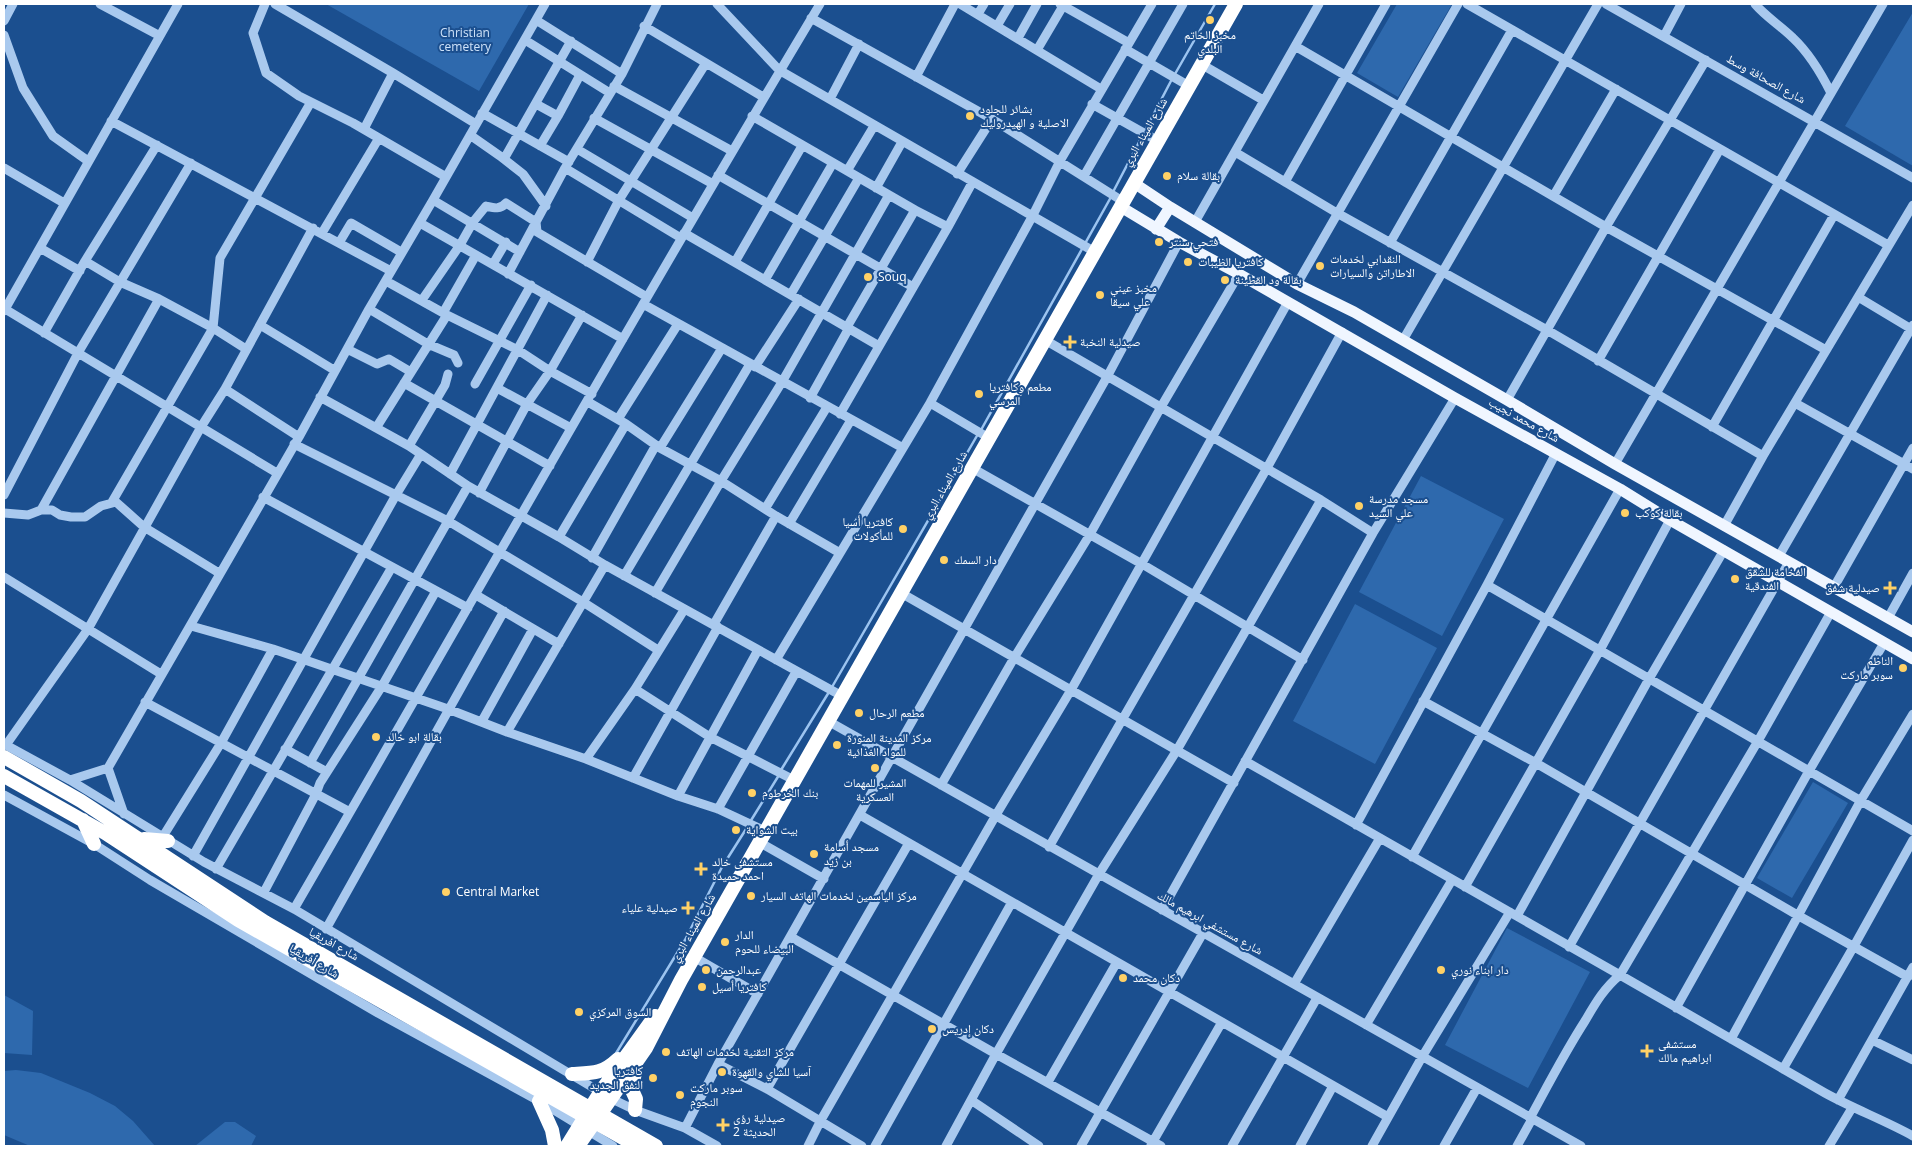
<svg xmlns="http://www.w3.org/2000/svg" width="1917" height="1150" viewBox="0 0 1917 1150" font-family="'Open Sans','Noto Naskh Arabic',sans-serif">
<rect width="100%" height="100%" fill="#1b4f8f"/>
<path fill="#2e69ad" d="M326 4H529L479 91Z
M1397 4H1452L1398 97 1357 73Z
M1913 12V166L1845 126Z
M1421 476 1504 519 1442 636 1359 592Z
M1355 604 1437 648 1375 764 1293 721Z
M1813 782 1848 803 1792 898 1757 878Z
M1507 928 1590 972 1528 1088 1445 1045Z
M4 995 33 1011 32 1055 4 1053Z
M16 1070 41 1073 90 1093 115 1106 133 1121 155 1146H30L4 1135V1071Z
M225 1122H235L256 1136 251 1146H195Z"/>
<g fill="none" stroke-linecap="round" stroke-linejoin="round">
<path stroke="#9cc4f0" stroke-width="2.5" d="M1175 74 1215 4
M1113 192 1172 79
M981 430 1111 197
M832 687 978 434
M781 770 829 692
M750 822 779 775
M615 1055 685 940 722 867 748 826"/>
<path stroke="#a9c9ee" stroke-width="9" d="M100 4 160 36
M265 4 253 33 266 73 299 96 353 123 446 177
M275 4 393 73 476 124
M717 4 779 70 1095 252
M960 4 1101 89
M1060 4 1129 43
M1467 4 1888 245
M1606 4 1913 178
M1755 4C1766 17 1781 26 1793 38 1809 53 1821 73 1831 93
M978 14 984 4
M811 18 992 119 1124 202
M536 20 622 74
M4 21 13 4
M644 26 763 97
M997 26 1010 4
M4 35 23 88 53 136 88 161
M1664 36 1681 4
M1018 38 1037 4
M525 40 610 93
M1295 46 1606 227 1826 350
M1125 49 1189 86
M1037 50 1063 6
M1201 64 1263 100
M916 77 955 4
M614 86 732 151
M830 99 859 44
M536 104 558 116
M1092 104 1158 141
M482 113 569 162
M752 116 915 210 948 227 972 183
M594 118 713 184
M111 121 391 271
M364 129 393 73
M470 135 500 156 523 174 546 206
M540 146 558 116 580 75
M577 149 693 218
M1235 152 1337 213 1547 330 1763 456
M504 159 571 41
M4 168 64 203
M565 168 681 238
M847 171 874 126
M957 174 992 119
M718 175 913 287
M1084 176 1183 4
M1285 182 1386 4
M876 188 902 142
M1554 195 1616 89
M433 200 520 252
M1195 222 1319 4
M420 223 623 339
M322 233 379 138
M684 233 879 346
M339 243 351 223 401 252
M1390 243 1512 30
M40 248 80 271
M85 261 120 282 159 299 213 328 246 349
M587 262 619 200 706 63
M735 262 802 146
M493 264 506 242
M508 274 565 168 622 74 657 4
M765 280 833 163
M386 281 447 315 518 350 550 371 592 394
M1297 284 1458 4
M791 294 859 178
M1858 297 1913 330
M422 300 460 245 473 222 486 206C494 208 500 210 506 203L536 222 537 232 647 297
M643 304 903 448
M5 309 277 473
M369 309 428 344 454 355 458 363
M4 311 178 4
M443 313 476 255
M260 325 334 370
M847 327 915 210
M44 333 85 261 157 145
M1045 340 1321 500 1373 533
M1403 340 1598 4
M347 349 377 364 389 359 411 372
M1598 361 1720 149
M755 367 799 299
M404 383 550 466
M475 384 531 285
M497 388 571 428
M225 389 299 437
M320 397 409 446 468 486 559 537 605 565 842 696
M810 398 849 328
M1507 400 1606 227 1706 60
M588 402 626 424 660 448 721 481 776 516 840 553
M930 403 989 438
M1795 403 1913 469
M840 414 948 227
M618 419 678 324
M1712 427 1834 215
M376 428 447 315
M294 444 448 521 583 602 658 650
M409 446 445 385 448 374
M660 448 722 348
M1615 464 1883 4
M972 468 1142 564 1303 660
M450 474 547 295
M479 493 527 404 550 371 582 315
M4 495 78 353 191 163
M263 497 468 608
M112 502 213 328 220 258 311 102
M765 509 827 407
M41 510 159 299
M4 513 28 515 41 510H52L60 515 71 517H85L101 506 116 502 144 527 219 573
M789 524 851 420
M1724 526 1763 456 1913 205
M559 537 626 424
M1779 556 1913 325
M592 558 656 445
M624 576 750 364
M4 577 161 674
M1487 585 1913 831
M1834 587 1913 448
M655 593 721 481 782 382 889 195
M901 593 1234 783
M476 595 559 644
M1888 618 1913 573
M714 624 776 516
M191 626 273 649 448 709 507 732 586 759 678 796 718 809 765 831
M776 660 930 403 1032 217 1060 161 1152 4
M635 689 710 737 794 780
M1423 701 1536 763 1799 916 1908 977
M145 702 350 812
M482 721 533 629
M828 721 1581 1146
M507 732 605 565
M4 744 70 780 204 862 294 909 612 1099 635 1110 685 1128 717 1146
M6 745 88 629 201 427 225 389 313 228
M285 749 327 772
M586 759 635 689 684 610
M1245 761 1620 975 1758 741 1831 612
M310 763 468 486
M108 768 124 814
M633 778 718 627
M70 780 108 768 299 437 369 309 433 200 545 4
M941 785 1014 658 1089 536 1161 407 1239 274
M4 795 94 844 150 880 378 1013 539 1101 613 1146
M678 796 758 650
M718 809 796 672
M860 815 1388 1117
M1356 825 1487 585 1556 453
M162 838 221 743 273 649
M759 842 824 879
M1049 847 1267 468 1342 332
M193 856 396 495 421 454
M1412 857 1620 489
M216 869 392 567
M1465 887 1600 650 1670 520
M264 892 316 794 320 783 382 686 436 591
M294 909C469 607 641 303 820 4
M1162 910 1373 533 1455 398
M1517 916 1649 679 1724 550
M326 929 504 611
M791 937 996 1054 1161 1146
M1569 947 1789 562
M694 957 758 994
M1294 984 1380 838
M1676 1008 1809 771 1884 643
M1366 1025 1452 880
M1731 1039 1861 800 1913 714
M1872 1040 1913 1060
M718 1064 767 1089 862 1146
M1783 1069 1854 946 1913 840
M1048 1082 1117 962
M767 1089 909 843
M971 1100 1039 1146
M1838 1100 1913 967
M1530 1118C1548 1085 1565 1052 1585 1021 1595 1004 1604 988 1620 975L1825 1093C1854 1109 1884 1120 1913 1136
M685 1128 718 1064 1107 377 1179 242
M1151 1145 1222 1022
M808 1146 821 1120 996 815 1071 690 1288 302
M875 1146 1012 902
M946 1146 996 1054 1099 874 1177 750 1321 500
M1081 1146 1203 933
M1232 1146 1317 998
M1300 1146 1333 1086
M1372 1146 1422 1057 1510 912
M1444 1146 1477 1088
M1517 1146 1532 1119
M1829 1146 1852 1108"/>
<path stroke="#f0f6ff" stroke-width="11" d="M1134 183 1170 207 1297 284 1354 312 1507 400 1615 464 1913 632
M1121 207 1179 242 1239 274 1455 398 1620 489 1670 520 1913 659
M1156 229 1170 207"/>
<path stroke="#fff" stroke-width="14" d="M4 757 81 801 265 922 656 1146
M4 776 105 833 238 920 637 1146
M83 820 94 844
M144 839 168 841
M572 1074C593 1073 602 1074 618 1059
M539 1101 552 1130 555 1146
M635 1110 636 1099 631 1088 636 1070
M567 1146 601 1091 655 1016
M578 1146 646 1048 681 980 1236 4"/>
</g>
<g fill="#ffd166" stroke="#1b4f8f" stroke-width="2">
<circle cx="1210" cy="20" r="5"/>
<circle cx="970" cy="116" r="5"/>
<circle cx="1167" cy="176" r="5"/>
<circle cx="1159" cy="242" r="5"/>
<circle cx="1188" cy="262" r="5"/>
<circle cx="1320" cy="266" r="5"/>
<circle cx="868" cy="277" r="5"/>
<circle cx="1225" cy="280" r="5"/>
<circle cx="1100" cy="295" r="5"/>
<path d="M1067.5 334.5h5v5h5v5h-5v5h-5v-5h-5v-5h5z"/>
<circle cx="979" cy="394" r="5"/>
<circle cx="1359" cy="506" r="5"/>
<circle cx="1625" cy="513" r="5"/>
<circle cx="903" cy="529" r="5"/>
<circle cx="944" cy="560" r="5"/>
<circle cx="1735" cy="579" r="5"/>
<path d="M1887.5 580.5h5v5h5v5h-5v5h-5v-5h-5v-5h5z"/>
<circle cx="1903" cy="668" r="5"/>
<circle cx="859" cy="713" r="5"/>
<circle cx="376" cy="737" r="5"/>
<circle cx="837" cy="745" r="5"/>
<circle cx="875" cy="768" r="5"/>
<circle cx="752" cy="793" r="5"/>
<circle cx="736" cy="830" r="5"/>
<circle cx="814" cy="854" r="5"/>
<path d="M698.5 861.5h5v5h5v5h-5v5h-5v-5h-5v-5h5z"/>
<circle cx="446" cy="892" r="5"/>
<circle cx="751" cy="896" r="5"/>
<path d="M685.5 900.5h5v5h5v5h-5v5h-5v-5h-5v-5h5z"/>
<circle cx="725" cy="942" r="5"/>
<circle cx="706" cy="970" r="5"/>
<circle cx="1441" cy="970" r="5"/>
<circle cx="1123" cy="978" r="5"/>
<circle cx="702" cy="987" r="5"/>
<circle cx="579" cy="1012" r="5"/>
<circle cx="932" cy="1029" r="5"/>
<path d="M1644.5 1043.5h5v5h5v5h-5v5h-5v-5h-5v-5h5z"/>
<circle cx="666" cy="1052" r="5"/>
<circle cx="722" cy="1072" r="5"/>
<circle cx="653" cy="1078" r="5"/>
<circle cx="680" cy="1095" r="5"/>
<path d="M720.5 1117.5h5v5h5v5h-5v5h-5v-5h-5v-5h5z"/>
</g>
<g text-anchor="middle" stroke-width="4" stroke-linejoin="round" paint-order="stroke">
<g font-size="12" fill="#cfe3fa" stroke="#1b4f8f">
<text x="465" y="37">Christian<tspan x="465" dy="14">cemetery</tspan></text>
</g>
<g font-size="12" fill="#fff" stroke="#1b4f8f" text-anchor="start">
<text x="1210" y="39" text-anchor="middle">مخبز الخاتم<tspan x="1210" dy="14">البلدي</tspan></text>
<text x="980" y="113">بشائر للجلود<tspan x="980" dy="14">الاصلية و الهيدروليك</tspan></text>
<text x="1177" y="180">بقالة سلام</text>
<text x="1169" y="246">فتحي سنتر</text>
<text x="1330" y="263">النقدابي لخدمات<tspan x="1330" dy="14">الاطاراتن والسيارات</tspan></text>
<text x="1198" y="266">كافتريا الطيبات</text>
<text x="878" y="281">Souq</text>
<text x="1235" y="284">بقالة ود القطينة</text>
<text x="1110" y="292">مخبز عيني<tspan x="1110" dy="14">علي سيقا</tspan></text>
<text x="1080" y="346">صيدلية النخبة</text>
<text x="989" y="391">مطعم وكافتريا<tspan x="989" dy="14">المرسي</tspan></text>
<text x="1369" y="503">مسجد مدرسة<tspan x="1369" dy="14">علي السيد</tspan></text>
<text x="1635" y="517">بقالة كوكب</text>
<text x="893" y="526" text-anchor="end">كافتريا أسيا<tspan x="893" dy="14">للمأكولات</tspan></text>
<text x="954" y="564">دار السمك</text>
<text x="1745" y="576">الفخامة للشقق<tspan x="1745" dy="14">الفندقية</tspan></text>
<text x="1880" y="592" text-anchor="end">صيدلية شفق</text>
<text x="1893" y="665" text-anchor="end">الناظم<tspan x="1893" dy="14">سوبر ماركت</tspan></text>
<text x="869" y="717">مطعم الرحال</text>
<text x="386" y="741">بقالة ابو خالد</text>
<text x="847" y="742">مركز المدينة المنورة<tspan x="847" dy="14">للمواد الغذائية</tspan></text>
<text x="875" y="787" text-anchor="middle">المشير للمهمات<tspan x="875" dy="14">العسكرية</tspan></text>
<text x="762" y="797">بنك الخرطوم</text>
<text x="746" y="834">بيت الشواية</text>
<text x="824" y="851">مسجد أسامة<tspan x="824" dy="14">بن زيد</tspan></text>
<text x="712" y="866">مستشفى خالد<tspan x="712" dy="14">احمد حميدة</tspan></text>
<text x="456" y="896">Central Market</text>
<text x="761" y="900">مركز الياسمين لخدمات الهاتف السيار</text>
<text x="678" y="912" text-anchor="end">صيدلية علياء</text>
<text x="735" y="939">الدار<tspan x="735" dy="14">البيضاء للحوم</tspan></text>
<text x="716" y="974">عبدالرحمن</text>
<text x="1451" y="974">دار ابناء نوري</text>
<text x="1133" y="982">دكان محمد</text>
<text x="712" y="991">كافتريا أسيل</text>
<text x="589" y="1016">السوق المركزي</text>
<text x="942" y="1033">دكان إدريس</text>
<text x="1658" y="1048">مستشفى<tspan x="1658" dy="14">ابراهيم مالك</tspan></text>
<text x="676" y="1056">مركز التقنية لخدمات الهاتف</text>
<text x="643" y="1075" text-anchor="end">كافتريا<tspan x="643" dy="14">النفق الجديد</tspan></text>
<text x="732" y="1076">آسيا للشاي والقهوة</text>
<text x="690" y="1092">سوبر ماركت<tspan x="690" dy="14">النجوم</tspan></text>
<text x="733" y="1122">صيدلية رؤى<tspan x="733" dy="14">الحديثة 2</tspan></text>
</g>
<g font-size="12" fill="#fff" stroke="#1b4f8f">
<text transform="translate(1766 79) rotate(29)" y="4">شارع الصحافة وسط</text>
<text transform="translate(1145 132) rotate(-60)" y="4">شارع الميناء البري</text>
<text transform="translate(1524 420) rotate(29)" y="4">شارع محمد نجيب</text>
<text transform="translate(945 485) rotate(-60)" y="4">شارع الميناء البري</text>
<text transform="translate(1210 923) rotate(29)" y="4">شارع مستشفي ابرهيم مالك</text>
<text transform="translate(693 928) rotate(-60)" y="4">شارع الميناء البري</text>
<text transform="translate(334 944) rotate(29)" y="4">شارع افريقيا</text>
<text transform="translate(314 961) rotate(30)" y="4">شارع أفريقيا</text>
</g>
</g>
<rect width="1917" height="1150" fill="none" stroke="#ffffff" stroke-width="10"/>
</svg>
